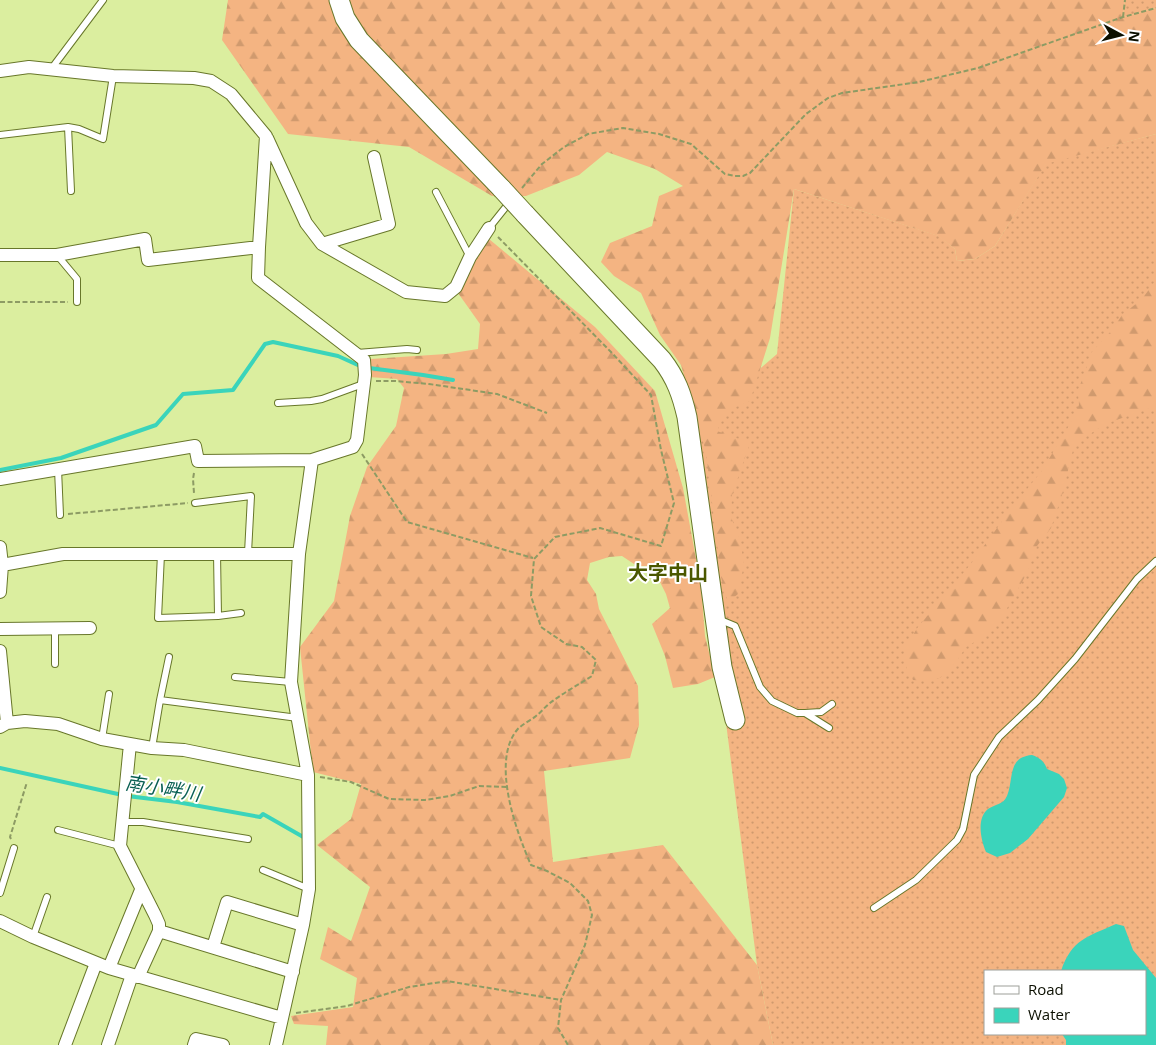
<svg xmlns="http://www.w3.org/2000/svg" width="1156" height="1045" viewBox="0 0 1156 1045" font-family="'Open Sans','Noto Sans JP',sans-serif">
<defs>
<pattern id="grass-dots" width="8" height="8" patternUnits="userSpaceOnUse" patternTransform="scale(1.25)"><rect width="8" height="8" fill="#f4b482"/><path d="M2 2h.1M6 6h.1" fill="none" stroke="#d09a6e" stroke-width="1.8" stroke-linecap="round"/></pattern>
<pattern id="forest-firs" width="22" height="20" patternUnits="userSpaceOnUse" patternTransform="scale(1.25)"><rect width="22" height="20" fill="#f4b482"/><path d="M5 1l3.5 6h-7zM16 11l3.5 6h-7z" fill="#d09a6e"/></pattern>
</defs>
<rect width="100%" height="100%" fill="#dbee9f"/>
<path fill="url(#grass-dots)" fill-rule="evenodd" d="M1125 0H1156V8L1123 17Z
M1156 134V1045H773L757 965 709 590 685 427 723 401 777 354 794 189 939 236 955 249 957 261 975 259 995 246 1046 163ZM985 971H1145V1034H985Z"/>
<path fill="url(#forest-firs)" d="M228 0H1125L1123 17 1156 8V134L1046 164 995 246 975 259 957 261 955 249 938 236 794 189 770 338 750 401 726 411 717 431 750 443 732 495 731 517 740 540 744 564 738 594 728 602 721 577 706 452 681 365 660 335 641 293 614 276 601 262 610 243 652 226 659 196 683 186 655 169 607 152 579 175 526 196H492L409 147 288 134 222 40Z
M489 239 595 327 655 391 683 488 701 586 705 636 715 677 698 684 673 688 665 656 652 624 670 608 666 594 652 566H637L622 556 609 557 590 563 587 580 596 594 599 609 638 686 639 725 630 758 544 771 553 862 663 845 757 965 773 1045H326L328 1026 294 1024 291 1016 353 1007 357 978 320 959 328 927 351 941 370 887 317 845 351 819 361 784 313 772 300 647 334 601 350 516 367 467 396 426 404 388 397 379 369 377 371 359 446 354 478 349 480 324 458 293 483 241Z
M1156 280V406L1105 424 1084 438 1073 450 1062 495 1051 528 1037 546 1027 573 1001 619 988 634 966 647 956 662 940 678 927 681 913 680 907 669 904 658 906 646 918 627 970 565 1014 505 1041 472 1070 424 1079 405 1078 390 1086 370 1090 354 1113 329 1122 315 1142 299Z"/>
<path fill="#3ad4bb" d="M1032 755C1040 758 1044 761 1047 769L1059 774 1064 779 1067 788 1064 797 1028 839 1010 853 997 857 986 852C981 840 976 819 988 809 995 804 1003 805 1007 796 1014 779 1007 757 1032 755Z
M1116 924 1124 926 1133 950 1156 978V1045H1066V1040L1062 1034H1145V971H1061C1072 939 1087 937 1116 924Z"/>
<g fill="none" stroke-linecap="round" stroke-linejoin="round">
<path stroke="#3ad4bb" stroke-width="4" d="M369 368 423 375 453 380
M0 470 61 458 156 425 183 394 233 390 265 344 273 342 338 356 360 366
M0 768 127 796 177 802 260 817 263 814 305 838"/>
<g stroke="#68772a" stroke-width="8">
<path id="lane" d="M52 68 103 0
M68 127 71 191
M0 135 68 127 79 129 103 139 113 76
M436 192 470 257
M489 228 505 208
M57 255 77 279V302
M357 353 407 349 417 350
M278 403 311 401 322 399 363 384
M58 469 60 515
M195 503 251 496 248 553
M217 553 218 616
M161 554 158 618 218 616 241 613
M718 619 735 626 760 687 772 701 797 713H805L829 728
M55 629V664
M235 677 291 682
M160 700 169 657
M805 713 821 712 832 704
M102 739 109 694
M152 748 160 700 298 718
M123 822H143L248 839
M58 830 120 846
M263 870 309 889
M0 893 14 848
M874 908 916 880 957 840 963 829 974 775 999 737 1038 700 1075 659 1137 579 1156 561
M33 937 47 897"/>
</g>
<g stroke="#68772a" stroke-width="14">
<path id="street" d="M0 71 29 67 113 76 194 78 211 81 231 94 266 136 259 247 258 278 364 360 365 375 357 440 353 447 312 460 299 554 291 682 308 775 309 889 303 925 276 1045
M267 138 306 223 322 244 406 292 445 296 456 287 470 257 489 228
M322 244 389 224 374 157
M0 255H57L145 239 148 260 259 247
M0 479 195 446 198 461 312 460
M0 547 2 565 0 592
M2 565 63 554H299
M0 629 90 628
M0 651 7 723
M0 727 7 723 25 721 58 724 102 739 152 748 184 750 308 775
M130 744 120 846 155 915 159 924V931L293 972
M0 921 33 937 109 968 282 1018
M213 947 227 902 303 925
M109 968 141 890
M138 977 159 931
M65 1045 96 963
M108 1045 132 975
M194 1045 196 1039 223 1045"/>
</g>
<g stroke="#68772a" stroke-width="21">
<path id="secondary" d="M339 0 345 18 359 40 502 189
M525 214 662 360C676 378 682 395 687 417L722 667 735 720"/>
</g>
<path stroke="#8d9b64" stroke-width="2" stroke-dasharray="5 2.5" stroke-linecap="butt" d="M1123 17 1125 0
M522 188 542 164 564 147 588 134 623 128 659 134 691 144 725 174 735 176H743L750 173 806 114 828 98 842 93 919 82 978 68 1123 17 1156 8
M498 237 611 352 651 395 661 450 674 503 661 546 600 528 555 537 534 559 531 596 541 627 566 644 582 647 596 660 592 676C578 685 563 693 550 703 545 707 541 712 536 716 530 721 522 724 517 730 491 762 516 831 531 865L547 871 570 883 588 901 592 915 585 945 561 1000 558 1028 568 1045
M0 302H68
M376 381H395L429 384 497 394 547 413
M362 454 407 522 533 558
M194 473 193 479 194 493
M68 514 188 503
M320 777 351 782 389 799 425 800 450 796 479 786 507 787
M11 839 10 837 27 782
M296 1013 347 1006 409 987 447 981 561 1000"/>
<use href="#lane" stroke="#fff" stroke-width="6"/>
<use href="#street" stroke="#fff" stroke-width="12"/>
<use href="#secondary" stroke="#fff" stroke-width="19"/>
<g stroke="#68772a" stroke-width="21" stroke-linecap="butt">
<path id="secondary-bridge" d="M502 189 525 214"/>
</g>
<use href="#secondary-bridge" stroke="#fff" stroke-width="19"/>
</g>
<g text-anchor="middle" stroke-width="4" stroke-linejoin="round" paint-order="stroke">
<g font-size="19" font-style="italic" fill="#0a6053" stroke="#fff">
<text transform="translate(163 788) rotate(9)" y="7">南小畔川</text>
</g>
<g font-size="20" font-weight="bold" fill="#4b5800" stroke="#fff">
<text x="668" y="580">大字中山</text>
</g>
</g>
<rect x="984" y="970" width="162" height="65" fill="#ffffff" stroke="#9d9f99"/>
<rect x="994" y="986" width="25" height="8" fill="#ffffff" stroke="#9d9f99"/>
<text x="1028" y="995" font-size="15" fill="#0b0f00">Road</text>
<rect x="994" y="1008" width="25" height="15" fill="#3ad4bb" stroke="#9d9f99"/>
<text x="1028" y="1020" font-size="15" fill="#0b0f00">Water</text>
<g transform="translate(1121 35) rotate(97)" stroke="#ffffff" stroke-width="4" paint-order="stroke">
<path d="M0-4L9 19L0 12L-9 19Z" fill="#0b0f00"/>
<text y="-8" font-size="14" font-weight="bold" text-anchor="middle" fill="#0b0f00">N</text>
</g>
</svg>
